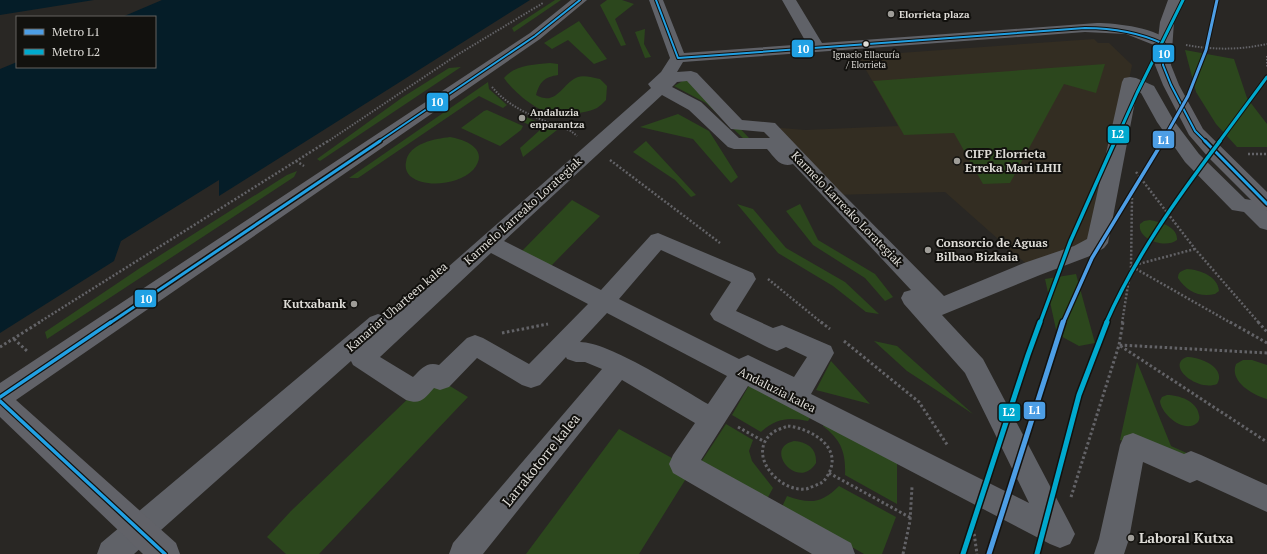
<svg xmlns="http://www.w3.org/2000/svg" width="1267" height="554" viewBox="0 0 1267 554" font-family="'PT Serif',serif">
<rect width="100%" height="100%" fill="#292724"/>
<path fill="#332d22" d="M1094 39 1098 43H1109L1132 65 1097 243 1032 269 945 192 832 195 769 127 805 130 898 126 858 56Z"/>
<path fill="#2c471d" d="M555 0H561L514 32 512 28Z
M607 0H622L634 4 615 19 626 45 621 46 600 5Z
M579 21 607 59 594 64 568 40 552 49 544 43Z
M645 29 644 44 651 57 645 58 635 32Z
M1185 50 1234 59 1247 98 1267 124V147H1237L1216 124 1196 92Z
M550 63 558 64V75C545 77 540 81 536 95 557 107 562 83 578 77 584 75 594 78 600 79L607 86 606 100C603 103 600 106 597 108 584 114 564 115 551 113 535 110 513 91 504 78 516 64 534 65 550 63Z
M1105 64 1096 93 1064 84 1010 183 983 184 954 133 904 135 873 81Z
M461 67 320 161 317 159 403 97 449 68Z
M691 76 749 138 745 140 706 103 674 86Z
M488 82 489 89 507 105 503 108 479 96 358 178H349Z
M487 110 523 126 521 130 500 146 461 128 484 111Z
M678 114 709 131 738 177 731 183 693 139 640 127Z
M526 117 557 130 523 157 520 148 540 130 519 120Z
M450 137C467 140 490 150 473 170 459 184 426 189 410 176 406 172 405 167 406 162 409 143 435 139 450 137Z
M646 141 696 195 691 197 675 180 633 152Z
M297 171 294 177 47 339 45 332 140 268 287 175Z
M572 200 600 216 549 268 521 252Z
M737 204 753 209 786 248 845 282 879 314 866 312 833 286 778 253Z
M800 204 818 240 875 274 893 297 885 301 865 278 813 245 786 211Z
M1150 220C1160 222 1178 227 1177 240 1166 249 1137 240 1140 224L1144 221Z
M1187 269C1200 270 1218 276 1219 291L1215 294C1200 298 1186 291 1178 278 1178 272 1181 271 1187 269Z
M1076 274 1095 343 1079 346 1057 334 1045 279Z
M874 341 897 346 973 414 907 371Z
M1187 357C1199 357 1227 367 1217 384 1197 392 1165 365 1187 357Z
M1243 360H1252L1267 365V399C1252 395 1229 381 1236 364Z
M831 361 870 404 816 390Z
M1137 362 1171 446 1267 489 1120 440Z
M440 380 468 397 319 554H286L267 537 291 511 415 392Z
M751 382 813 413 808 421C789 417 776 418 761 432L732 415Z
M1167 395C1179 395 1197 401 1199 415 1200 418 1199 421 1197 423 1184 434 1161 414 1160 401L1162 397Z
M826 418 897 455V504L845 475C846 452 841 440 823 426Z
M726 424 753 440 749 451 752 461 773 488 767 499 701 462Z
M619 429 692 469 639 554H526Z
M794 441C808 442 817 449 816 463 798 492 762 448 794 441Z
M839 486 896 517 882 554H864L782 507 787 496C810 504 821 504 839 486Z"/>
<path fill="#051d28" d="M0 0H94L0 15Z
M162 0H530L219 196V180L121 241 114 261 0 333V69L17 62V67H155V17H122Z"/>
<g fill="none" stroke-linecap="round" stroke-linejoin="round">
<path stroke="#636367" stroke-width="2" stroke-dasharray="1.5 1.5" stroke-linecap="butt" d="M1186 45C1213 50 1240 50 1267 44
M1267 56V68
M492 87C512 111 543 120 571 131L577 136
M327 142 457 55 543 3"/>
<path stroke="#636367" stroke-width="2.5" stroke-dasharray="2 2" stroke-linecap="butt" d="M1248 154H1267
M610 160 720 243
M296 161 304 166
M1136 172 1195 249 1259 323
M1195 249 1131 266 1231 323
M768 279 822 323
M38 323 328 141
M1122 323 1131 266 1132 198"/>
<path stroke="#636367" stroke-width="3" stroke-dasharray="2.5 2.5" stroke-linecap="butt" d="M821 322 830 329
M1230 322 1267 343
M1258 322 1267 332
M502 333 548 324
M14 339 27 351
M844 341 919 402 948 446
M0 347 40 322
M1267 353 1119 345 1267 442
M788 426C813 429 846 449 826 478 823 483 819 484 814 486 811 487 808 489 805 489 779 492 747 455 771 434 775 430 783 428 788 426Z
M738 427 765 442
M829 473 911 518
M1071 497 1119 345 1123 322
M972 519 977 554
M903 554 910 521 912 487"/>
<path fill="#606268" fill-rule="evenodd" d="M649 0H663L684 53 807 44 782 0H796L822 43 1097 23C1116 23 1160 28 1172 44L1169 47 1164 49 1126 34 1085 32 683 62 677 72 691 71 697 73 742 120 775 123 839 190 944 296 1024 263 1074 246 1087 239 1122 82 1124 78 1130 77 1136 78 1154 86 1174 121 1199 154 1245 199 1257 201 1267 211V230L1260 228 1244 212 1232 210 1185 162 1157 122 1141 93 1137 91 1108 243 1104 248 1090 256 1040 275 942 315 983 359 1070 524 1075 534 1070 544 1060 548 1050 544 748 386 701 460 851 543 855 554H812L673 473 669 464 673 455 695 423 622 380 483 554H449L453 543 602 369 585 362H576L567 359 566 357 540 385 531 388 522 385 477 358 449 387 440 390 434 388C424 399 421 405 406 400L353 365 351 361 134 554H97L101 543 370 317 378 314 386 317 388 320 651 88 648 84 661 72 670 58ZM687 81 731 129 764 132 770 138H739L701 102 672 87 677 82ZM662 95 689 110 728 147 734 149H767C775 158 780 168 793 164L911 290 904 292 901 298 904 304 965 373 1029 503 811 394 834 353 831 346 782 325 773 328 736 311 756 279 753 273 658 233 651 235 601 290 504 241ZM661 250 731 282 710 314 714 320 769 348 777 351 786 347 807 357 794 377 748 355 739 359 619 299ZM491 253 588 304 529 364 483 338 475 335 467 338 439 365C427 361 421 369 413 377L380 357ZM607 313 727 376 708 404C680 388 609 342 580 342Z
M1133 433 1184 454 1191 451 1201 455 1267 485V512L1197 480 1190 483 1143 462 1129 539 1124 554H1094L1099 539 1120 445 1124 436Z"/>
<path fill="#616268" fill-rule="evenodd" d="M571 0H587L540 39 16 400 176 543 180 554H143L0 417V383L530 33Z
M1168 0H1182L1174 22 1171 65 1179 85 1203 129 1267 192V211L1260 209 1209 158 1189 135 1163 85 1155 65 1160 22Z"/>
<g stroke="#12110e" stroke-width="4">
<path id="bus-1-far2" d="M656 0 678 58 1085 28C1114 28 1138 32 1164 44L1163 65 1171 85 1195 131 1206 142
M378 142 535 36 580 0"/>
</g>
<g stroke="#12110e" stroke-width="6">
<path id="bus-1-far1" d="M1205 141 1267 204
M110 323 380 141"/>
</g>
<g stroke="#12110e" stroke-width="6">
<path id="bus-1" d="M0 397 111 322
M0 401 165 554"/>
</g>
<use href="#bus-1-far2" stroke="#21a1e4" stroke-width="2"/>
<use href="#bus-1-far1" stroke="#21a1e4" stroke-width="3"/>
<use href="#bus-1" stroke="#21a1e4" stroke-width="3.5"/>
<g stroke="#12110e" stroke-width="5">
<path id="metro-1-far2" d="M1162 142 1188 96 1206 50 1217 0"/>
</g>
<g stroke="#12110e" stroke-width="6">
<path id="metro-1-far1" d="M1063 323 1092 258 1163 141"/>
</g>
<g stroke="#12110e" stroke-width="8">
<path id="metro-1" d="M989 554 1063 322"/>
</g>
<g stroke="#12110e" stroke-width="5">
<path id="metro-2-far2" d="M1115 142 1137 93 1183 0
M1219 142 1267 77"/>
</g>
<g stroke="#12110e" stroke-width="6">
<path id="metro-2-far1" d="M1040 323 1070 242 1115 141
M1106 323C1135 257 1177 198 1220 141"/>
</g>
<g stroke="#12110e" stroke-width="8">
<path id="metro-2" d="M963 554 1028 355 1040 322
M1037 554 1079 395 1107 322"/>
</g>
<use href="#metro-1-far2" stroke="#4d9ee5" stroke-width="3"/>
<use href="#metro-1-far1" stroke="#4d9ee5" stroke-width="3.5"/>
<use href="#metro-1" stroke="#4d9ee5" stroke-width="5"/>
<use href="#metro-2-far2" stroke="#00a9ce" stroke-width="3"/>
<use href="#metro-2-far1" stroke="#00a9ce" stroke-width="3.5"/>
<use href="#metro-2" stroke="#00a9ce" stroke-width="5"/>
</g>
<g fill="#9f9d98" stroke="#12110e" stroke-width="1.5">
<circle cx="891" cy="14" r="4"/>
<circle cx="522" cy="118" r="4"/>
<circle cx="957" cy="161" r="4"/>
<circle cx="928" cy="250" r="4"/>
<circle cx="354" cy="304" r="4"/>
<circle cx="1131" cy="538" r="4"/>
</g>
<circle fill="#dedcd7" stroke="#12110e" stroke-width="1.5" cx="866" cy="44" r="3.5"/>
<g text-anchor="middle" stroke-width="4" stroke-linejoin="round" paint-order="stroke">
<g font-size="9" fill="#dedcd7" stroke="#12110e">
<text x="866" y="58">Ignacio Ellacuría<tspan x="866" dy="10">/ Elorrieta</tspan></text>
</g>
<g font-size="10" font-weight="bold" fill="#dedcd7" stroke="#12110e" text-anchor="start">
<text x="899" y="18">Elorrieta plaza</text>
<text x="530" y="116">Andaluzia<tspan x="530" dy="12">enparantza</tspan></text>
</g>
<g font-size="12" font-weight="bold" fill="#dedcd7" stroke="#12110e" text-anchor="start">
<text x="965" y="158">CIFP Elorrieta<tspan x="965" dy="14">Erreka Mari LHII</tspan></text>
<text x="936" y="247">Consorcio de Aguas<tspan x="936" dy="14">Bilbao Bizkaia</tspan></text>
<text x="346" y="308" text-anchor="end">Kutxabank</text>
</g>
<g font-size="12" fill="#dedcd7" stroke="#12110e">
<text transform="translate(847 209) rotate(46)" y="4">Karmelo Larreako Lorategiak</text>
<text transform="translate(523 211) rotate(-42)" y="4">Karmelo Larreako Lorategiak</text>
<text transform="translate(397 307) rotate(-41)" y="4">Kanariar Uharteen kalea</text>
<text transform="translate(777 390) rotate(27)" y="4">Andaluzia kalea</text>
</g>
<g font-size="14" fill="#dedcd7" stroke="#12110e">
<text transform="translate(541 460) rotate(-51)" y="5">Larrakotorre kalea</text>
</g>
<g font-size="14" font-weight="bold" fill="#dedcd7" stroke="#12110e" text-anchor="start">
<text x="1139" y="543">Laboral Kutxa</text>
</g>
</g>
<g stroke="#12110e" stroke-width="1.5">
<rect x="791" y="39" width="23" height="19" rx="4" fill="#21a1e4"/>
<rect x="1152" y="44" width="23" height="19" rx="4" fill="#21a1e4"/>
<rect x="426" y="92" width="23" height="20" rx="4" fill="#21a1e4"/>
<rect x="1107" y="125" width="23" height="19" rx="4" fill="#00a9ce"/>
<rect x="1152" y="130" width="23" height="19" rx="4" fill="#4d9ee5"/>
<rect x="134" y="289" width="23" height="19" rx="4" fill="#21a1e4"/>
<rect x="1023" y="401" width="23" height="19" rx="4" fill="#4d9ee5"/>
<rect x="998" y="403" width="23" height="19" rx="4" fill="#00a9ce"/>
</g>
<g font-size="11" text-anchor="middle" font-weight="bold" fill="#fff">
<text x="803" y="53">10</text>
<text x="1164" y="58">10</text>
<text x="437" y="106">10</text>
<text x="1118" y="138">L2</text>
<text x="1164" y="144">L1</text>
<text x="146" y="303">10</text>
<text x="1035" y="414">L1</text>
<text x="1009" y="416">L2</text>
</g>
<rect x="16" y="16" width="140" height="52" fill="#12110e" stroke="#64625e"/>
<rect x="24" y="29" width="20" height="6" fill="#4d9ee5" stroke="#64625e"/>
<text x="52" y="36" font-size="12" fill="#dedcd7">Metro L1</text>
<rect x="24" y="49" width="20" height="6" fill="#00a9ce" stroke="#64625e"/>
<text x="52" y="56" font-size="12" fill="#dedcd7">Metro L2</text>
</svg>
